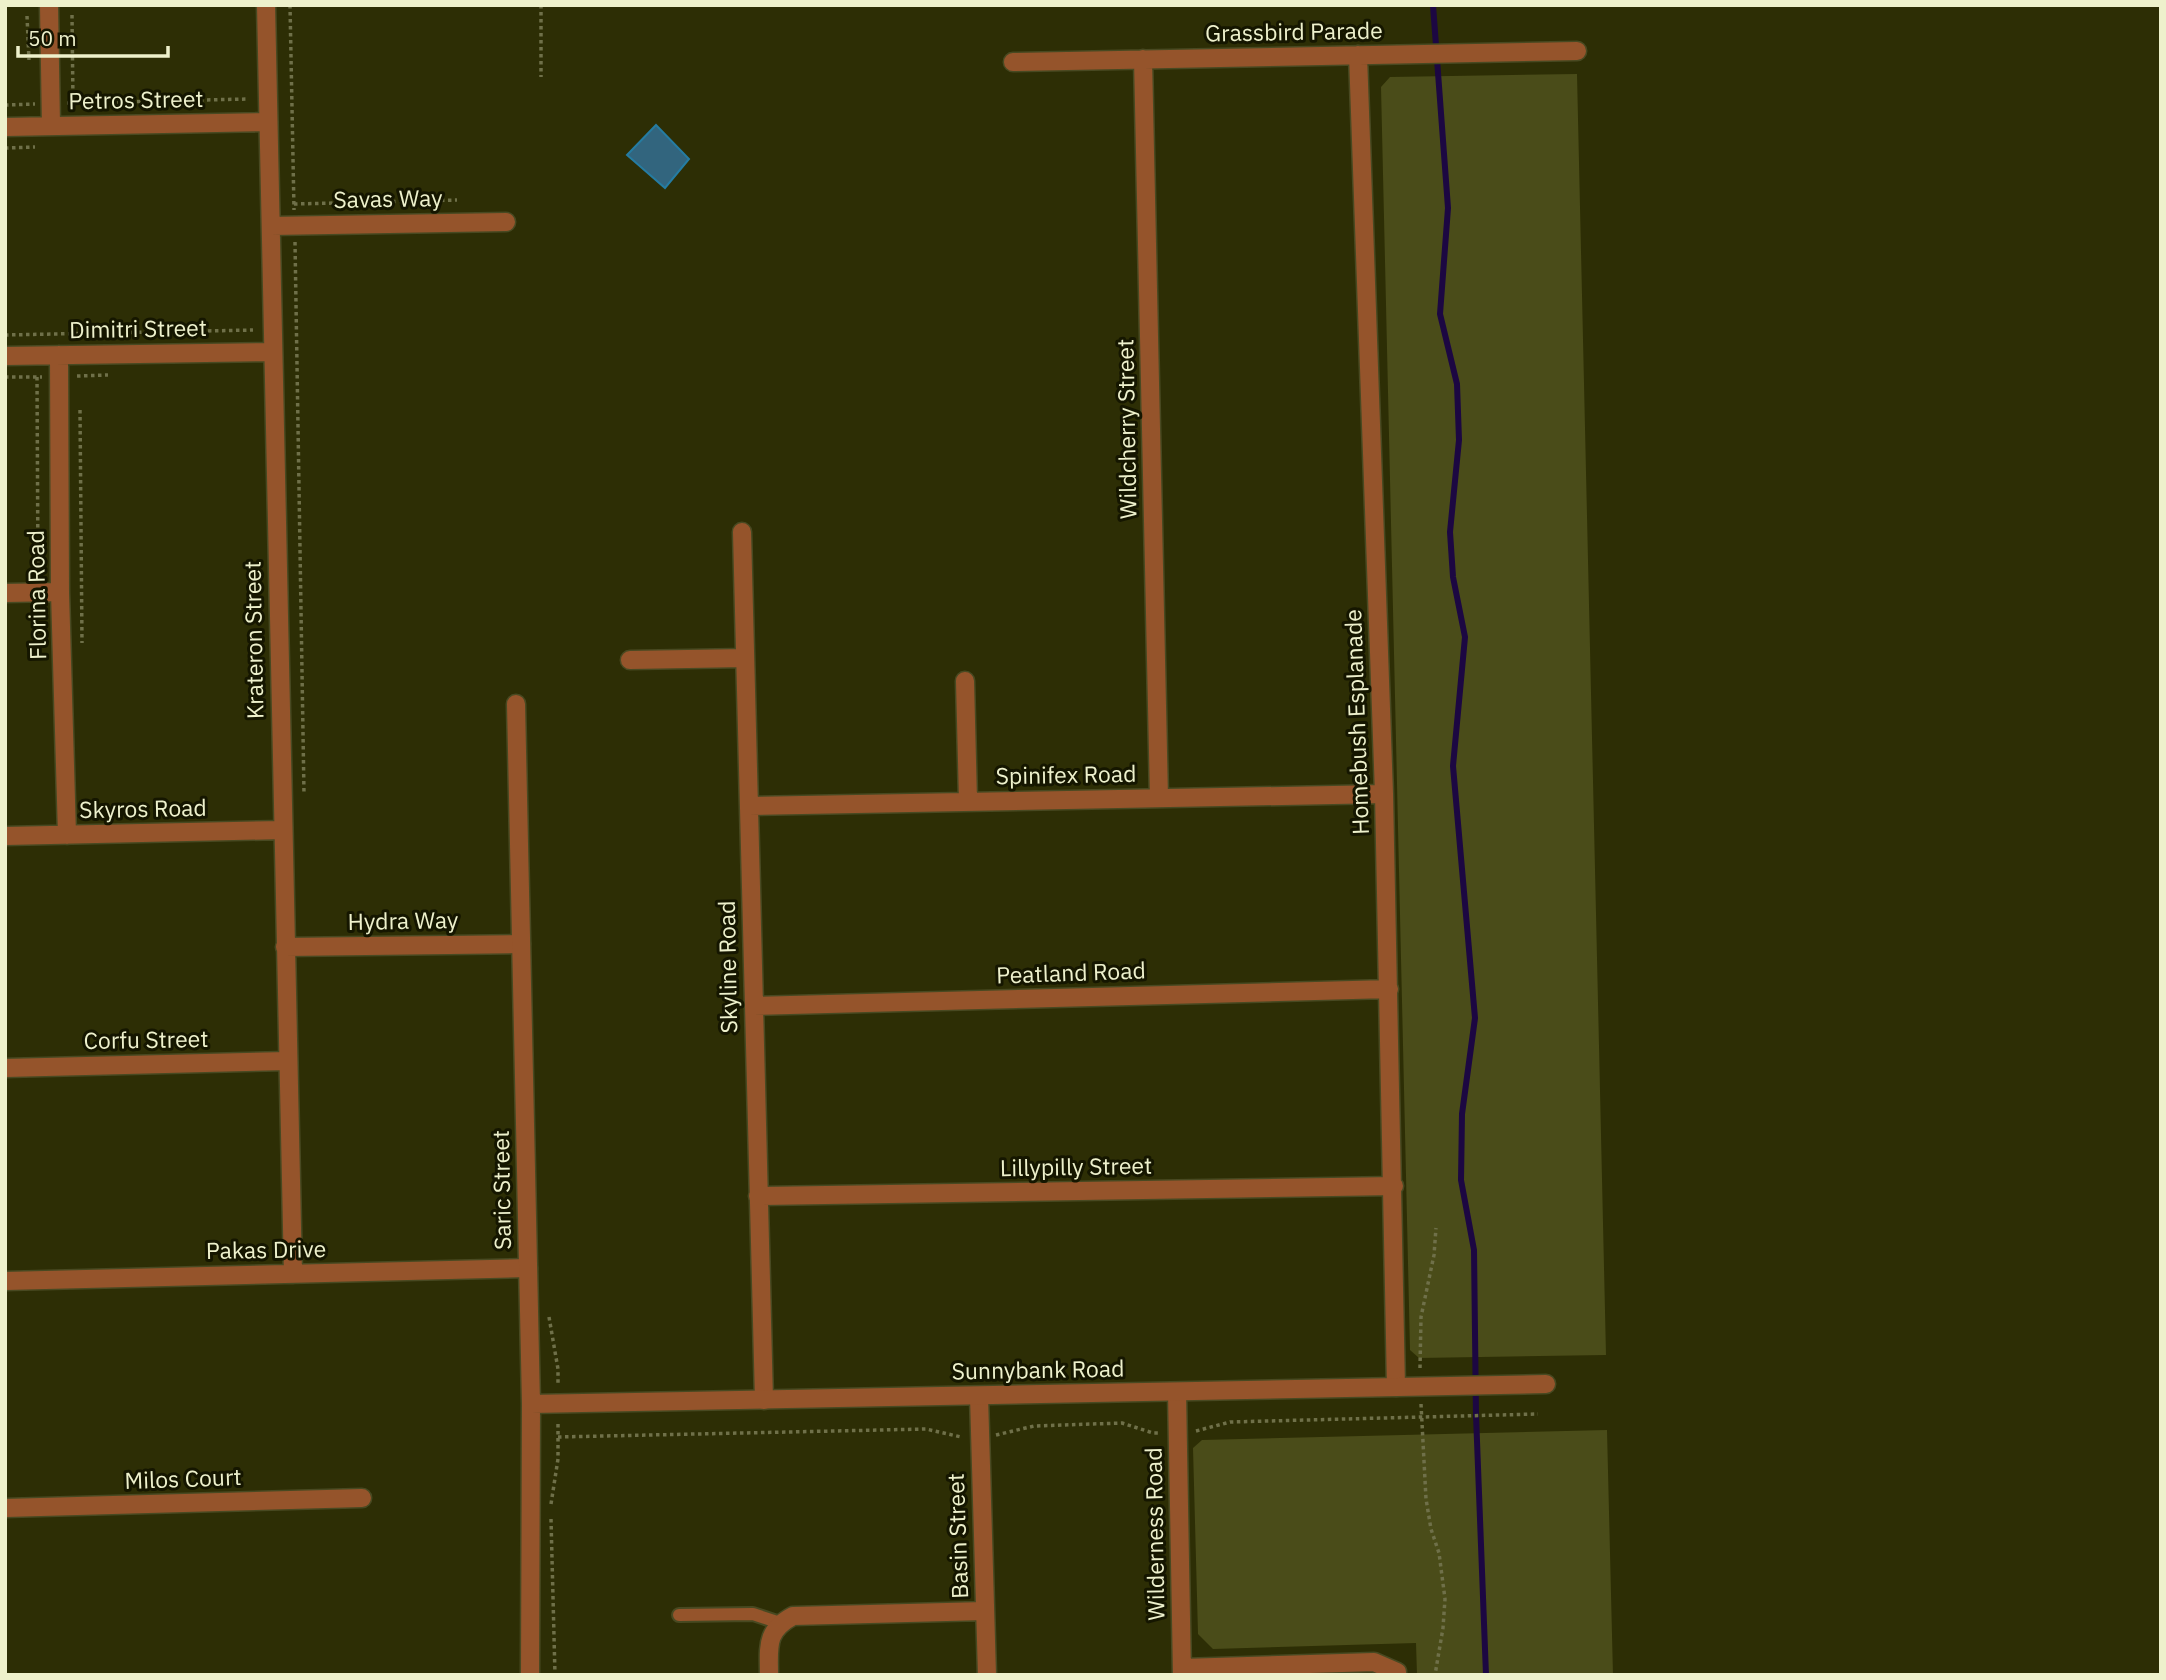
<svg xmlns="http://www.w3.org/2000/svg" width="2166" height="1680" viewBox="0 0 2166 1680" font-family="'IBM Plex Sans',sans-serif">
<rect width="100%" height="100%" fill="#2d2e05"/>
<path fill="#4a4c19" d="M1577 74 1606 1355 1419 1358 1410 1350 1381 87 1390 77Z
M1607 1430 1613 1675H1417L1416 1643 1213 1649 1198 1634 1193 1448 1202 1440Z"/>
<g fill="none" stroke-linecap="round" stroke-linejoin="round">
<path stroke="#1c0742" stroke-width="6" d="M1433 5 1448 208 1440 314 1457 384 1459 440 1450 532 1453 577 1465 637 1453 766 1475 1018 1462 1114 1461 1180 1474 1250 1476 1415 1486 1675"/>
</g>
<path fill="#32657e" stroke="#257ca2" stroke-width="2" d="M656 125 689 159 665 188 627 155Z"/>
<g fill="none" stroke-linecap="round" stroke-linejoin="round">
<g stroke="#484921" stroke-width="16">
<path id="service" d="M679 1615 753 1614 780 1623"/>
</g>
<g stroke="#484921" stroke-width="21">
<path id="minor" d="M49 5 51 126
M266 5 293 1274
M1358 55 1384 794 1396 1387
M1143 59 1159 798
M1013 62 1577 51
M5 127 268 122
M271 226 506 222
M59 355 60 592 67 835
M5 356 272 352
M742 532 764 1400
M5 593 60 592
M630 660 745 658
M965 681 968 801
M749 806 1384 794
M5 836 283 830
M285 947 521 944
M754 1006 1389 989
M5 1068 288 1061
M758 1196 1394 1186
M5 1281 528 1268
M1177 1392 1182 1675
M979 1396 987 1675
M5 1508 362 1498
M1182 1668 1374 1662 1397 1672V1675
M769 1675C769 1647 765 1631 793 1616L985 1611"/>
</g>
<g stroke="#484921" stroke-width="21">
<path id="tertiary" d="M516 704 531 1404 530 1675
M531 1404 1546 1384"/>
</g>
<path stroke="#6f7049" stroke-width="3.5" stroke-dasharray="3.5 3.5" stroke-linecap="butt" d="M290 5 294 210
M541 5V77
M72 15 73 103
M27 16 29 60
M67 103 248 99
M5 105 35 104
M5 148 35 147
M294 204 457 200
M295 242 304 794
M5 335 253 330
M77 376 108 375
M5 377H42
M37 377 38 574
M80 410 82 643
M549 1317 558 1369V1386
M1420 1368 1421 1317 1434 1255 1436 1228
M1421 1404 1426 1499 1431 1529 1439 1553 1445 1599 1443 1628 1435 1675
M1196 1431 1230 1422 1538 1414
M996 1435 1034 1426 1122 1423 1153 1433H1161
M558 1437 926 1429 961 1437
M551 1504 558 1459V1422
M551 1519 555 1675"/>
<use href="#service" stroke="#95542b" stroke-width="12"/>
<use href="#minor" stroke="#95542b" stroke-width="18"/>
<use href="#tertiary" stroke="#95542b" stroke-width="18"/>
</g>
<g text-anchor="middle" stroke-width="6" stroke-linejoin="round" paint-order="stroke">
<g font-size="23" fill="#eef1cc" stroke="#151600">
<text transform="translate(1294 32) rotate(-1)" y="8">Grassbird Parade</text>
<text transform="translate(136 100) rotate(-1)" y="8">Petros Street</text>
<text transform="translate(388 199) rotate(-1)" y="8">Savas Way</text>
<text transform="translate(138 329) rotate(-1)" y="8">Dimitri Street</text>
<text transform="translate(1127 429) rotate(-91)" y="8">Wildcherry Street</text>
<text transform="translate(37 595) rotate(-91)" y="8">Florina Road</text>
<text transform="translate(254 640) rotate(-91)" y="8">Krateron Street</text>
<text transform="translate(1357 722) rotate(-92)" y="8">Homebush Esplanade</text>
<text transform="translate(1066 775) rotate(-1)" y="8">Spinifex Road</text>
<text transform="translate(143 809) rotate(-1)" y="8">Skyros Road</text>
<text transform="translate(403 921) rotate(-1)" y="8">Hydra Way</text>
<text transform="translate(728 967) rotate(-91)" y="8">Skyline Road</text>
<text transform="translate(1071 973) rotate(-2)" y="8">Peatland Road</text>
<text transform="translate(146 1040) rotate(-1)" y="8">Corfu Street</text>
<text transform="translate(1076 1167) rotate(-1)" y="8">Lillypilly Street</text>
<text transform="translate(502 1190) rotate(-91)" y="8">Saric Street</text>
<text transform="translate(266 1250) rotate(-1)" y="8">Pakas Drive</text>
<text transform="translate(1038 1370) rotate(-1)" y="8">Sunnybank Road</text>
<text transform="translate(183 1479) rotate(-2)" y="8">Milos Court</text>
<text transform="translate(1155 1534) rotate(-91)" y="8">Wilderness Road</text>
<text transform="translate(958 1536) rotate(-92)" y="8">Basin Street</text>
</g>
</g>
<rect width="2166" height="1680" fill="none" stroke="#eef1cc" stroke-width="14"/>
<path d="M18 46v10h150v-10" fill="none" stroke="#eef1cc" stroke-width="3.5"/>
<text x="28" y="46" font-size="21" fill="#eef1cc" stroke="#151600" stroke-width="5" paint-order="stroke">50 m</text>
</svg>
